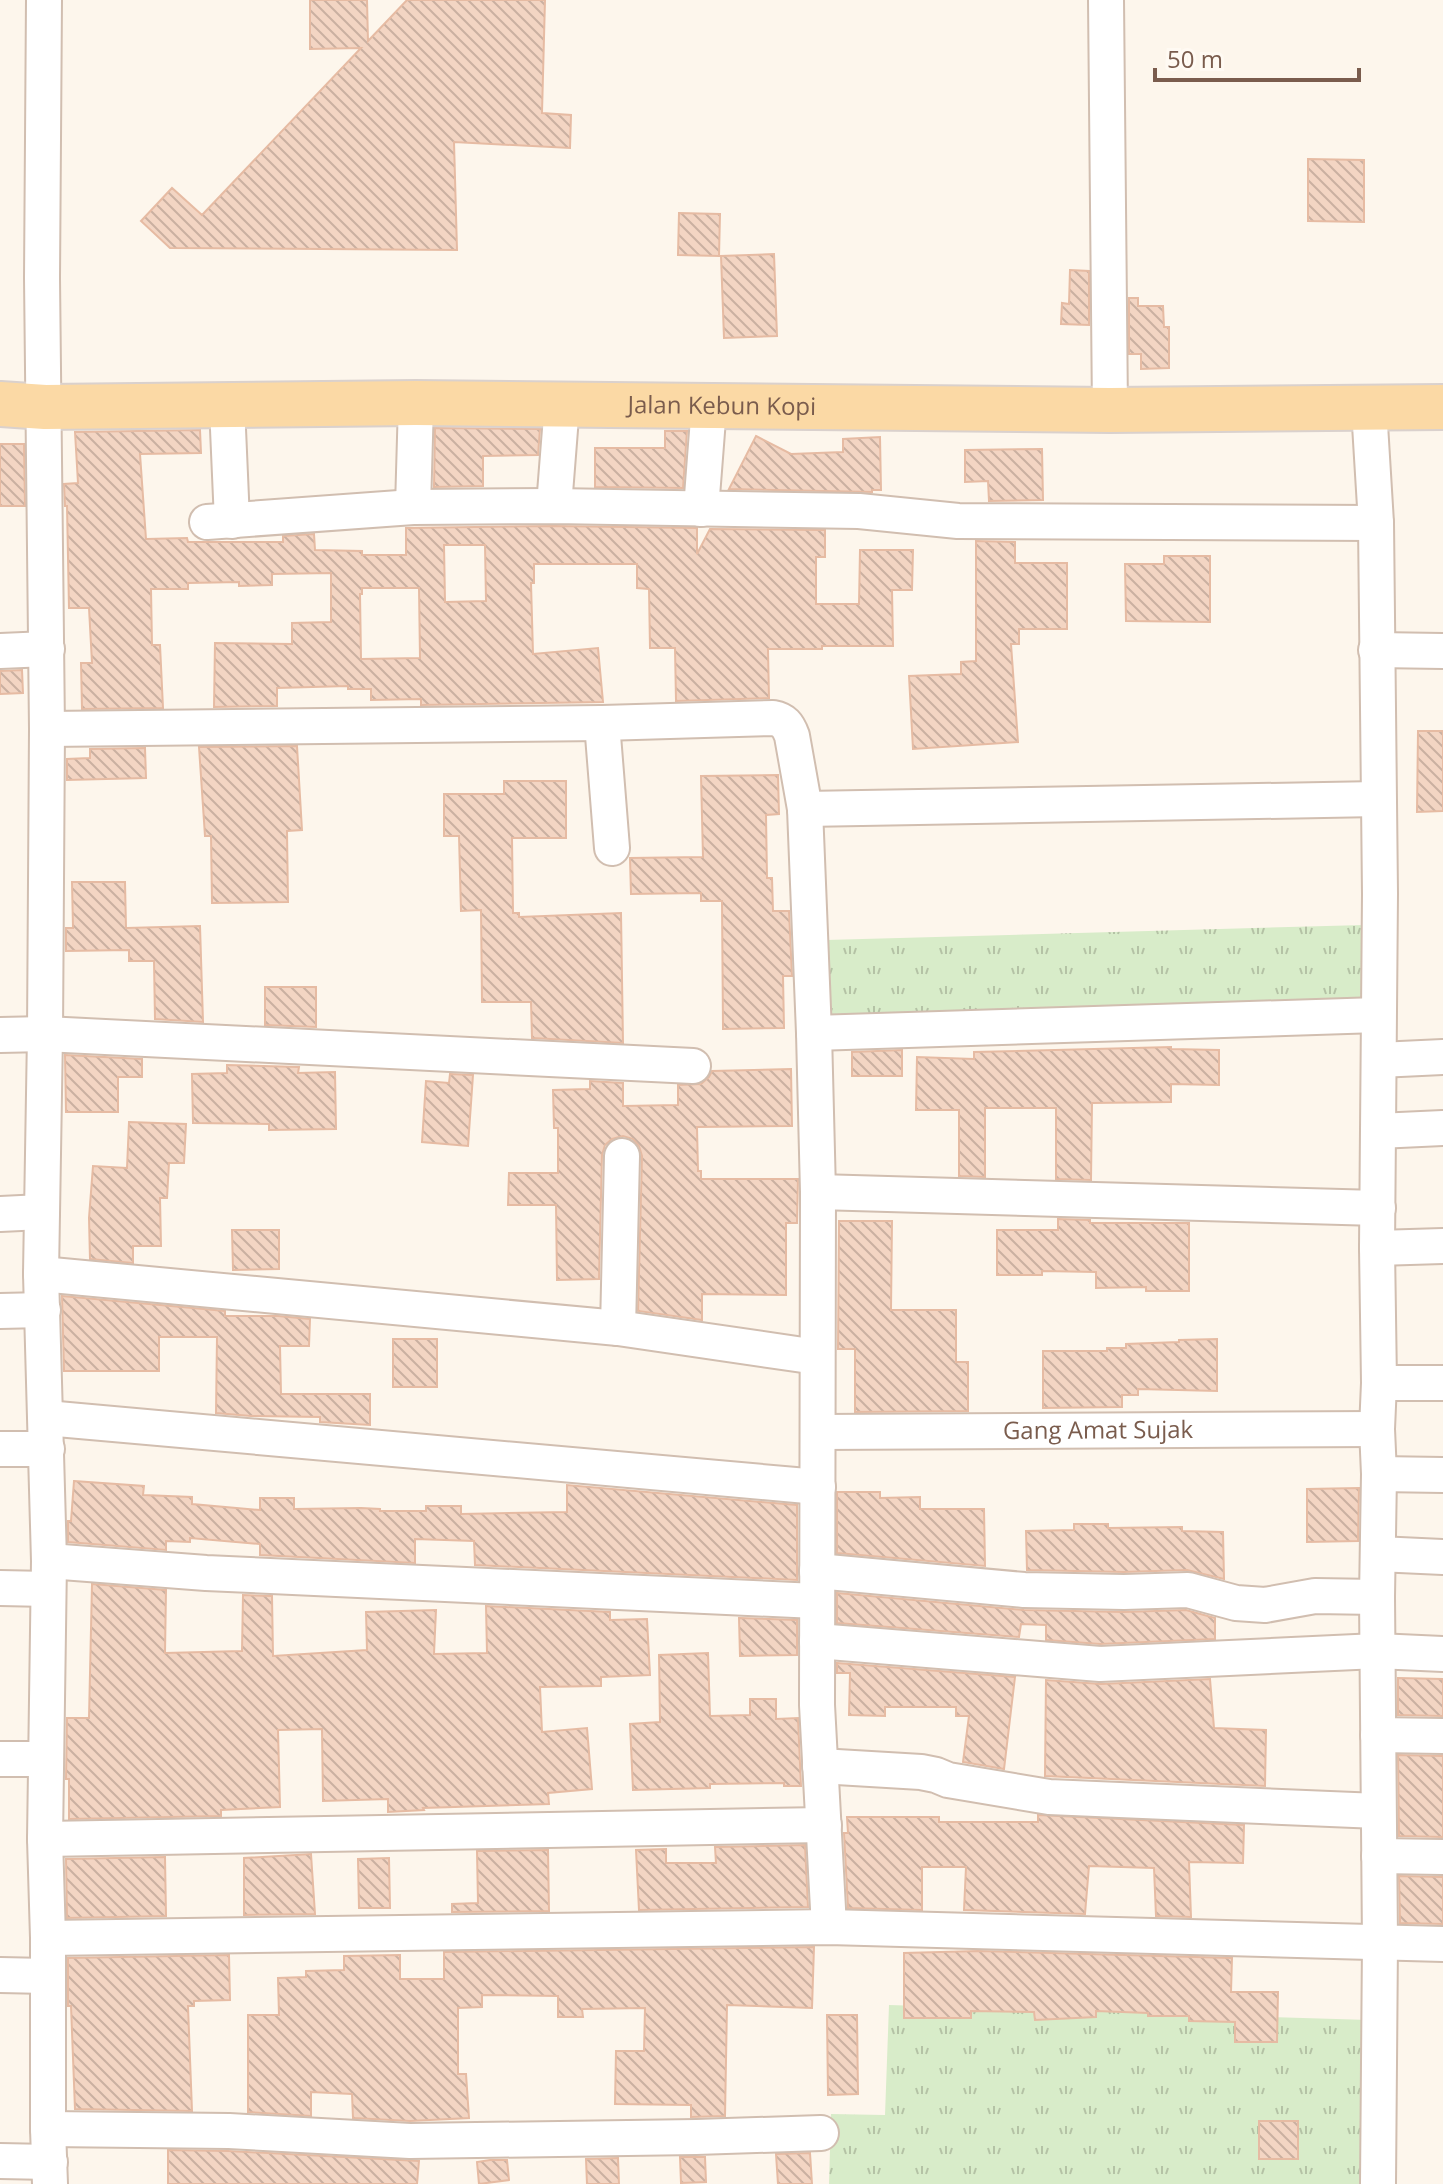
<svg xmlns="http://www.w3.org/2000/svg" width="1443" height="2184" viewBox="0 0 1443 2184" font-family="'Open Sans',sans-serif">
<defs>
<pattern id="grass-tufts" width="24" height="20" patternUnits="userSpaceOnUse" patternTransform="scale(2)"><rect width="24" height="20" fill="#d8ecc9"/><path d="M3 7l-1-3M5 7V3M7 7l1-3M15 17l-1-3M17 17v-4M19 17l1-3" fill="none" stroke="#b4c2a5"/></pattern>
<pattern id="building-back-hatch" width="6" height="6" patternUnits="userSpaceOnUse" patternTransform="scale(2)"><rect width="6" height="6" fill="#f3d5c3"/><path d="M-1 5l2 2M0 0l6 6M5-1l2 2" fill="none" stroke="#cab0a1"/></pattern>
</defs>
<rect width="100%" height="100%" fill="#fdf6ec"/>
<path fill="url(#grass-tufts)" d="M1364 925 1366 1000 828 1015 826 940Z
M889 2005 1369 2020 1364 2184H829L831 2114 885 2115Z"/>
<path fill="url(#building-back-hatch)" stroke="#e6bba3" stroke-width="2" fill-rule="evenodd" d="M310 0H367L368 41 407 0H545L542 113 571 115 570 148 454 142 457 250 170 248 141 221 172 188 202 215 361 48 310 49Z
M1308 159 1364 160V222L1308 221Z
M679 213 720 214 719 256 678 255Z
M774 254 777 336 724 338 721 256Z
M1070 270 1089 271V325L1061 324 1062 303 1069 304Z
M1129 298H1138V306H1163L1164 327H1169V368L1141 369V354H1129Z
M435 428 540 429 538 455 483 456V486L434 487Z
M200 430 201 453 140 454 146 539 187 538 188 542H283V536L314 534 315 550 362 551V555H406V528L554 526 697 528V554L710 529 825 530V557H816V604H859L860 550H913L912 590H892L893 646H822V649H768L769 698 676 701 675 648H650L649 589 637 588V564H534V583H531L533 654 598 648 603 702 421 705V699L371 700V689H348V686L277 688V706L214 707 215 643 292 644V623L331 622V573L272 574V585L239 586V582L188 583V589H151L152 645H160L163 708 82 709 81 663H92L89 608H69L67 506H65L64 484 78 483 75 432ZM444 545H485L486 601 445 602ZM362 588H419L420 658 361 659 360 594H362Z
M665 431H687L683 488 595 487V448H665Z
M756 436 791 454 843 452V439L880 437 881 490H872V492L729 489Z
M0 444H24L25 506H0Z
M1042 449 1043 500 989 501 988 481 965 482V450Z
M976 541 1015 542V563H1067V629H1019V644H1011L1018 742 913 749 909 676 961 674V662L976 661Z
M1164 556H1210V622L1126 621 1125 564H1164Z
M22 670 23 693 0 694V671Z
M1418 731H1443V811L1417 812Z
M297 746 302 830 287 831 288 902 212 903 211 836H205L199 747Z
M145 748 146 778 67 780V759L90 758V749Z
M778 775 779 814 766 815 767 878H772L773 911H789L792 976H783L784 1028 723 1029 722 901H701V893L631 894 630 858 703 857 701 776Z
M504 781H566V838H512L513 913H519V917L621 913 623 1043 532 1038 531 1002H482L481 910 461 911 459 836H444V794H504Z
M72 882H125L126 928 200 926 203 1022 155 1019 154 961H129V950L66 951V928H73Z
M265 987H316V1027L265 1025Z
M1171 1047V1049L1219 1050V1085L1171 1084V1102L1092 1103 1091 1180 1056 1179V1108H985V1177L959 1176V1110H916L917 1057 974 1059V1052Z
M902 1050V1076H852V1052Z
M65 1055 142 1059V1077H118V1112H66Z
M227 1065 299 1067 298 1073 335 1072 336 1129 269 1130V1124L193 1123 192 1074 227 1073Z
M791 1069 792 1126 697 1127 698 1171H701V1179H798L797 1223H786V1295L702 1294V1320L638 1311 642 1156 639 1146 633 1139 623 1136 612 1139 605 1145 602 1155 599 1279 557 1280 556 1205H508L509 1173H558V1128H554L553 1090 590 1089V1081L623 1083V1106L678 1105V1085L701 1084 709 1077 712 1071Z
M450 1074 473 1075 468 1146 422 1142 426 1081 449 1083Z
M129 1122 186 1124 184 1163H169L167 1198H160L161 1246H133V1263L90 1259 89 1218 93 1166 127 1168Z
M1058 1219 1090 1220V1223H1189V1291H1146V1287L1096 1288V1272L1042 1271V1275H997V1230H1058Z
M839 1221H892L891 1310H956V1362H968V1411L855 1412V1349H838Z
M232 1230H279V1269L233 1270Z
M62 1296 225 1311V1316H278L310 1319 309 1346H280L281 1394H370V1425L320 1422V1417L251 1416 216 1413 217 1337H159V1371H64Z
M393 1339H437V1387H393Z
M1217 1339V1391L1138 1389V1395H1122V1407L1043 1408V1351H1107V1348H1126V1344L1179 1342V1340Z
M74 1481 144 1486 143 1495 192 1497V1504L260 1510V1498H294V1509L361 1508 380 1509V1511H426V1506H461V1514L567 1512V1485L797 1505V1580L475 1565 474 1541 415 1539V1563L260 1555V1544L190 1538V1542L166 1541V1550L68 1542V1521H71Z
M1359 1488 1358 1541 1307 1542V1489Z
M837 1492H880V1498L920 1497V1509H984L985 1566 837 1553Z
M1074 1524H1108V1528L1182 1527V1531L1223 1532 1224 1579 1187 1570 1124 1572 1027 1570 1026 1531 1074 1530Z
M92 1584 166 1590 165 1653 242 1651 243 1595 272 1596 273 1656 367 1650 366 1612 436 1610 434 1654 487 1653 486 1606 610 1612V1620L647 1619 650 1675 601 1677V1686L540 1687 542 1732 587 1728 592 1789 548 1793 549 1804 423 1808 424 1810 388 1812V1799L323 1801 322 1729 278 1730 280 1807 221 1810V1816L69 1819V1779H66L67 1718H89Z
M837 1593 1024 1610 1124 1612 1186 1610 1215 1618V1639L1100 1644 1046 1640V1625L1021 1624 1019 1637 837 1623Z
M739 1618 797 1620V1655L740 1656Z
M708 1653 710 1716 750 1715V1699H776V1719L798 1718 801 1786H784V1783L710 1784V1788L633 1790 630 1724 660 1722 659 1655Z
M837 1663 1015 1677 1004 1769 963 1762 969 1716H956V1707H885V1716L849 1715 850 1673H837Z
M1398 1678 1443 1679V1716L1398 1715Z
M1210 1679 1214 1728 1266 1730 1265 1786 1045 1776 1046 1680 1101 1684Z
M1398 1755 1443 1756V1837L1399 1836Z
M1038 1815 1244 1825 1243 1863 1189 1862 1191 1917 1156 1916 1154 1868 1089 1866 1085 1914 964 1910 966 1867H922V1910L848 1908 844 1833H848L847 1817H939V1822H1038Z
M805 1845 808 1907 639 1910 636 1850 666 1849V1863H716L715 1847Z
M548 1850 549 1911 452 1912V1904L478 1903 477 1851Z
M311 1854 315 1914 244 1915V1858Z
M165 1857 166 1916 67 1918 66 1859Z
M389 1858 390 1908H359L358 1859Z
M1399 1876 1443 1877V1924L1400 1923Z
M814 1947 812 2008 727 2005 725 2116 691 2117V2105L615 2104 616 2051H644L645 2008 582 2009 583 2017H558V1996L482 1995V2007L458 2008V2074H466L469 2118 410 2121 353 2118 352 2094 311 2092V2116L248 2112V2015H279L278 1978 306 1977V1971L344 1970V1956L400 1955V1979H444V1952Z
M978 1951 1232 1958 1231 1992H1278L1277 2042H1235V2022L1189 2021V2016H1148V2013L1096 2011V2017L1035 2020 1034 2012 971 2011V2018H904V1953Z
M229 1955 230 2000 194 2001V2006H188L192 2111 75 2109 71 2006H68V1958Z
M827 2015H857L858 2094 828 2095Z
M1259 2121H1298V2159H1259Z
M168 2150 228 2151 419 2161 417 2184H168Z
M810 2153 812 2184H778L776 2154Z
M680 2157H705L706 2182 681 2183Z
M618 2158 619 2184H587L586 2159Z
M490 2160H507L509 2180 479 2184 477 2162Z"/>
<g fill="none" stroke-linecap="round" stroke-linejoin="round">
<g stroke="#d1beb0" stroke-width="38">
<g id="minor">
<path d="M44 0 42 278 47 729 45 1034 41 1274 49 1561 45 1839 48 1938V2129L50 2184"/>
<path d="M1106 0 1110 410"/>
<path d="M227 406 232 521"/>
<path d="M1369 408 1376 523 1380 894 1377 1248 1379 1383 1377 1429 1379 1474 1377 1597 1380 1942 1378 2184"/>
<path d="M554 506 562 404"/>
<path d="M413 507 416 403"/>
<path d="M701 509 709 406"/>
<path d="M207 522 413 507 554 506 859 511 958 521 1376 523"/>
<path d="M1376 650 1443 651"/>
<path d="M0 651 47 649"/>
<path d="M602 723 612 848"/>
<path d="M47 729 602 723 773 718C784 720 788 725 792 736L805 809 814 1033 818 1192 817 1705 829 1927"/>
<path d="M805 809 1378 799"/>
<path d="M814 1033 1378 1015"/>
<path d="M0 1035 45 1034 693 1066"/>
<path d="M1379 1060 1443 1057"/>
<path d="M1378 1131 1443 1128"/>
<path d="M818 1192 1378 1208"/>
<path d="M0 1214 42 1212"/>
<path d="M1377 1248 1443 1246"/>
<path d="M41 1274 618 1328 817 1357"/>
<path d="M0 1311 43 1310"/>
<path d="M618 1328 622 1156"/>
<path d="M1379 1383H1443"/>
<path d="M46 1418 818 1487"/>
<path id="s1" d="M818 1432 1377 1429"/>
<path d="M0 1449H47"/>
<path d="M1379 1474 1443 1475"/>
<path d="M1378 1554 1443 1557"/>
<path d="M49 1561 206 1573 816 1601"/>
<path d="M817 1571 1024 1590 1124 1592 1188 1590 1236 1603 1265 1605 1315 1596 1377 1597"/>
<path d="M0 1588 48 1589"/>
<path d="M817 1641 1100 1664 1377 1651 1443 1654"/>
<path d="M1378 1735 1443 1736"/>
<path d="M0 1759H45"/>
<path d="M820 1766 921 1772 936 1775 948 1780 1049 1797 1378 1811"/>
<path d="M45 1839 824 1825"/>
<path d="M1379 1856 1443 1857"/>
<path d="M48 1938 829 1927 1443 1944"/>
<path d="M0 1975 47 1976"/>
<path d="M48 2129 229 2131 410 2141 696 2137 821 2133"/>
<path d="M0 2161 50 2162"/>
</g>
</g>
<g stroke="#dad1cd" stroke-width="48">
<g id="major">
<path id="s2" d="M0 404 45 407 416 403 1110 410 1443 407"/>
</g>
</g>
<use href="#minor" stroke="#fff" stroke-width="34"/>
<use href="#major" stroke="#fbd9a5" stroke-width="44"/>
</g>
<g text-anchor="middle" stroke-width="6" stroke-linejoin="round" paint-order="stroke">
<g font-size="24" fill="#7a5c4d" stroke="#fffaf3">
<text dy="8" stroke="none"><textPath href="#s2" startOffset="722">Jalan Kebun Kopi</textPath></text>
<text dy="8" stroke="none"><textPath href="#s1" startOffset="280">Gang Amat Sujak</textPath></text>
</g>
</g>
<path d="M1155 68v12h204v-12" fill="none" stroke="#7a5c4d" stroke-width="4"/>
<text x="1167" y="68" font-size="24" fill="#7a5c4d" stroke="#fffaf3" stroke-width="6" paint-order="stroke">50 m</text>
</svg>
